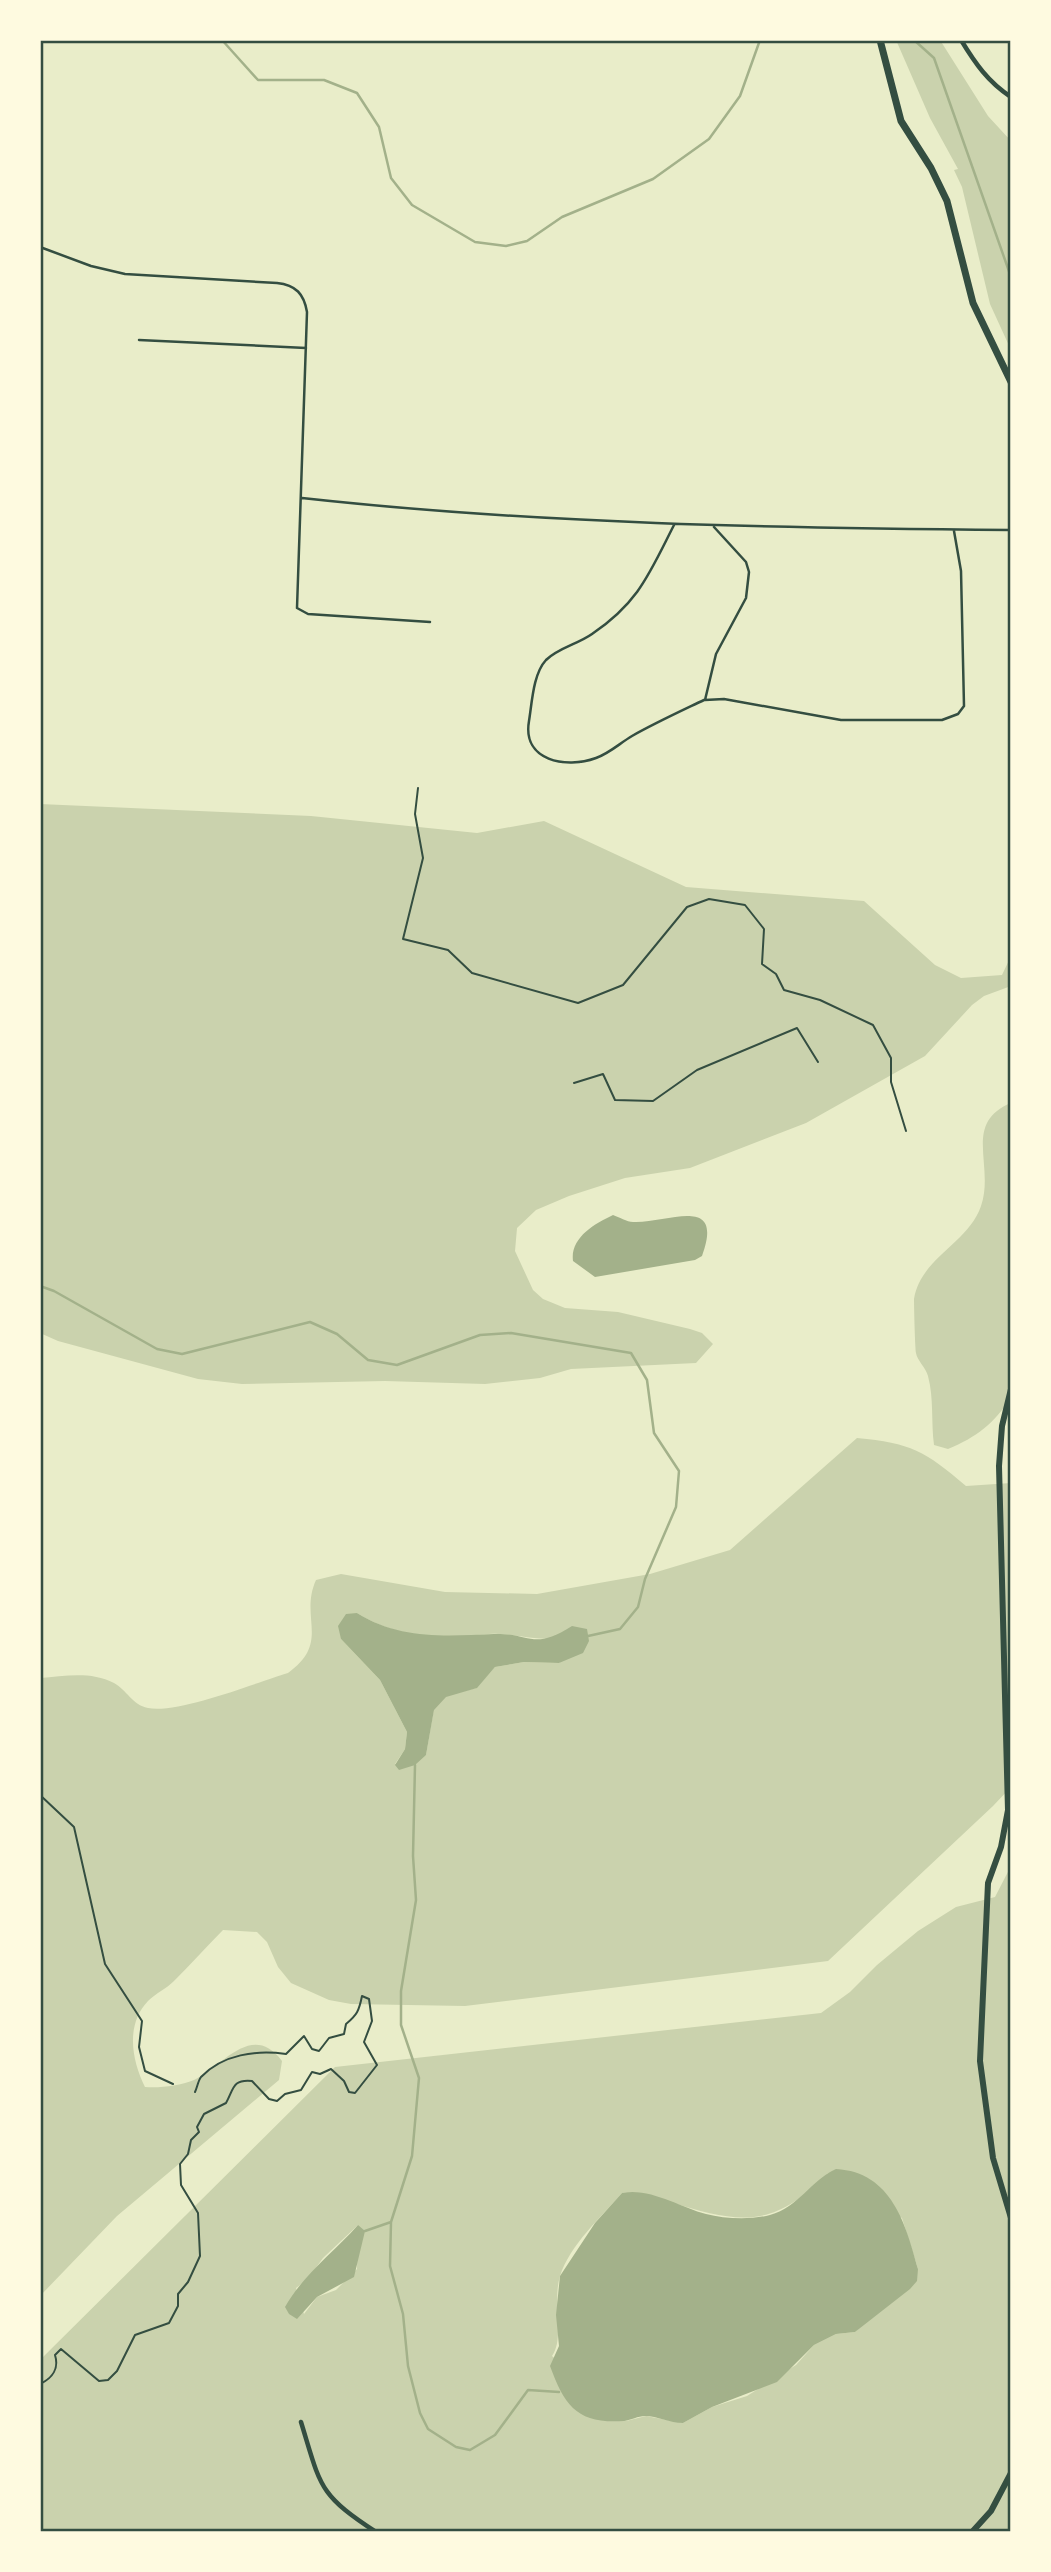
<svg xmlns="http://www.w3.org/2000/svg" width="1051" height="2572" viewBox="0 0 1051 2572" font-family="Signika,sans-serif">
<rect width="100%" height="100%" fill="#e9edc9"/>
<path fill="#cad2ad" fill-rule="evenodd" d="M896 40H940L988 116 1011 141V350L990 304 962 187 954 170 958 169 930 118Z
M40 804 311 816 477 833 544 821 686 887 864 901 935 965 961 978 1002 975 1011 956V986L984 996 972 1005 925 1056 806 1123 690 1168 625 1178 569 1196 536 1210 517 1228 515 1251 533 1290 543 1299 565 1308 618 1312 690 1329 702 1333 713 1344 696 1363 571 1369 540 1378 485 1384 385 1381 242 1384 198 1379 58 1341 40 1333Z
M1011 1103V1398C993 1424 977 1437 948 1449L934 1445C931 1423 934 1398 928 1376 926 1368 917 1360 916 1353 915 1347 914 1305 914 1299 921 1257 968 1244 981 1206 995 1166 962 1123 1011 1103Z
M857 1438C911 1443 925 1451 966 1486L1011 1483V1787L993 1806 828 1961 465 2006 351 2004 329 2000 291 1983 278 1967 267 1942 257 1932 223 1930C206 1947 190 1965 174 1981 166 1989 156 1993 148 2001 125 2025 132 2061 145 2087 161 2088 179 2086 194 2080 223 2066 252 2021 282 2061L279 2080 117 2216 40 2296V1678C65 1676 91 1671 114 1683 127 1690 132 1705 148 1708 178 1714 255 1683 288 1673 331 1642 299 1618 316 1580L341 1574 445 1592 537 1594 650 1574 730 1550ZM357 1613C387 1632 425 1639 460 1637 473 1636 486 1633 498 1634 516 1635 532 1639 551 1639L560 1663 524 1662 495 1667 476 1688 446 1696 434 1709 426 1755 395 1764 405 1749 407 1732 380 1680 341 1639Z
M1011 1866V2532H40V2360L335 2067 821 2013 850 1992 877 1965 918 1931 956 1907 995 1897ZM828 2173 902 2218 918 2269 855 2332 836 2334 814 2345 796 2365 747 2396 712 2407 683 2423 646 2416 626 2421 552 2356C565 2337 552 2302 560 2276 570 2245 601 2217 622 2193 639 2190 654 2197 670 2202 740 2224 774 2229 828 2173ZM358 2225 357 2269 336 2290 317 2297 304 2314 296 2288 307 2280 323 2258Z"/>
<path fill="#a3b18a" d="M613 1215C619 1217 627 1222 633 1222 666 1224 725 1193 702 1256L695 1260 595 1277 573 1261C570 1238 594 1224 613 1215Z
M357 1613C400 1640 446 1636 494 1634 531 1633 533 1651 572 1626L587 1629 589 1641 583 1653 559 1663 524 1662 495 1667 477 1688 446 1697 434 1710 426 1755 415 1765 399 1770 395 1765 405 1749 407 1732 380 1680 341 1639 338 1626 346 1614Z
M836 2169C892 2172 906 2225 918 2269L917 2281 910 2289 855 2332 836 2334 814 2345 777 2382 712 2407 683 2423C670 2423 657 2416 645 2416 638 2416 631 2420 624 2421 578 2424 565 2407 550 2366L559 2346 556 2315 560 2276 595 2223 622 2193C649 2187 680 2207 706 2214 725 2219 751 2220 770 2215 799 2207 811 2180 836 2169Z
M358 2225 365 2231 354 2277 317 2297 297 2319 289 2314 285 2307C303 2275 333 2253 358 2225Z"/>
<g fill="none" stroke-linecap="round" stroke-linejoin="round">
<path stroke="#a3b18a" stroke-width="2.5" d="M222 40 258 80H324L357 93 379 127 391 178 412 205 475 242 506 246 527 241 562 217 653 179 709 139 740 96 760 40
M914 40 934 58 1011 277
M40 1286 54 1291 157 1349 182 1354 310 1322 337 1334 368 1360 397 1365 480 1335 511 1333 631 1353 647 1380 654 1433 679 1471 676 1507 645 1579 638 1607 620 1629 588 1636
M415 1765 413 1856 416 1900 401 1991V2025L419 2078 412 2156 391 2222 390 2266 403 2314 408 2366 420 2413 428 2429 456 2447 470 2450 495 2435 528 2390 559 2392
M365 2231 391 2222"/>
<path stroke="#344e41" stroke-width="2" d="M418 788 415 814 423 858 403 939 448 950 472 973 578 1003 623 985 687 907 709 899 745 905 764 929 762 964 776 974 784 990 820 1000 873 1025 891 1058V1082L906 1131
M574 1083 603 1074 615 1100 653 1101 697 1070 797 1028 818 1062
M40 1795 74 1827 105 1964 142 2021 139 2047 145 2071 173 2084
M40 2384C53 2378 59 2368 55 2355L61 2349 99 2381 108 2380 117 2371 135 2335 169 2323 178 2306V2294L188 2282 200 2256 198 2213 181 2185 180 2164 188 2154 191 2140 199 2132 197 2127 204 2114 226 2103C234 2089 232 2079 252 2081L269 2099 277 2101 285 2094 301 2090 312 2072 320 2074 331 2069 344 2081 349 2092 355 2093 377 2065 364 2042 372 2021 369 1999 362 1996C359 2011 357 2015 346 2024L344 2034 329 2038 319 2051 312 2049 304 2036 286 2054C256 2050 223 2054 201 2077 198 2081 197 2088 195 2092"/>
<path stroke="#344e41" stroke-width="2.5" d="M40 247 91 266 125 274 277 283C296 285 304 294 307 312L297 608 308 614 430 622
M139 340 306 348
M302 498C537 524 774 528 1011 530
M674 525C649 574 639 602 592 634 578 644 558 648 546 660 533 674 532 703 529 721 522 761 566 769 596 758 610 753 620 743 632 736 655 723 679 712 704 700
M714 527 746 562 749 572 746 598 716 654 705 700 724 699 841 720H942L958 714 964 706 961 571 954 531"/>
<path stroke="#344e41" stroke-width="4.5" d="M961 40C975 63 988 82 1011 97
M301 2422C321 2487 318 2494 376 2532"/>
<path stroke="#344e41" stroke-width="6" d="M1011 1389 1002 1426 999 1466 1008 1810 1001 1847 988 1883 980 2061 993 2158 1011 2218
M972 2532 991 2511 1011 2473"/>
<path stroke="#344e41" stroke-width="7" d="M880 40 901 121 931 168 947 201 973 303 1011 382"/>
</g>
<rect width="1051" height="2572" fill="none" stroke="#fefae0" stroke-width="84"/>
<rect x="42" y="42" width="967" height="2488" fill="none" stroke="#344e41" stroke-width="2.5"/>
</svg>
